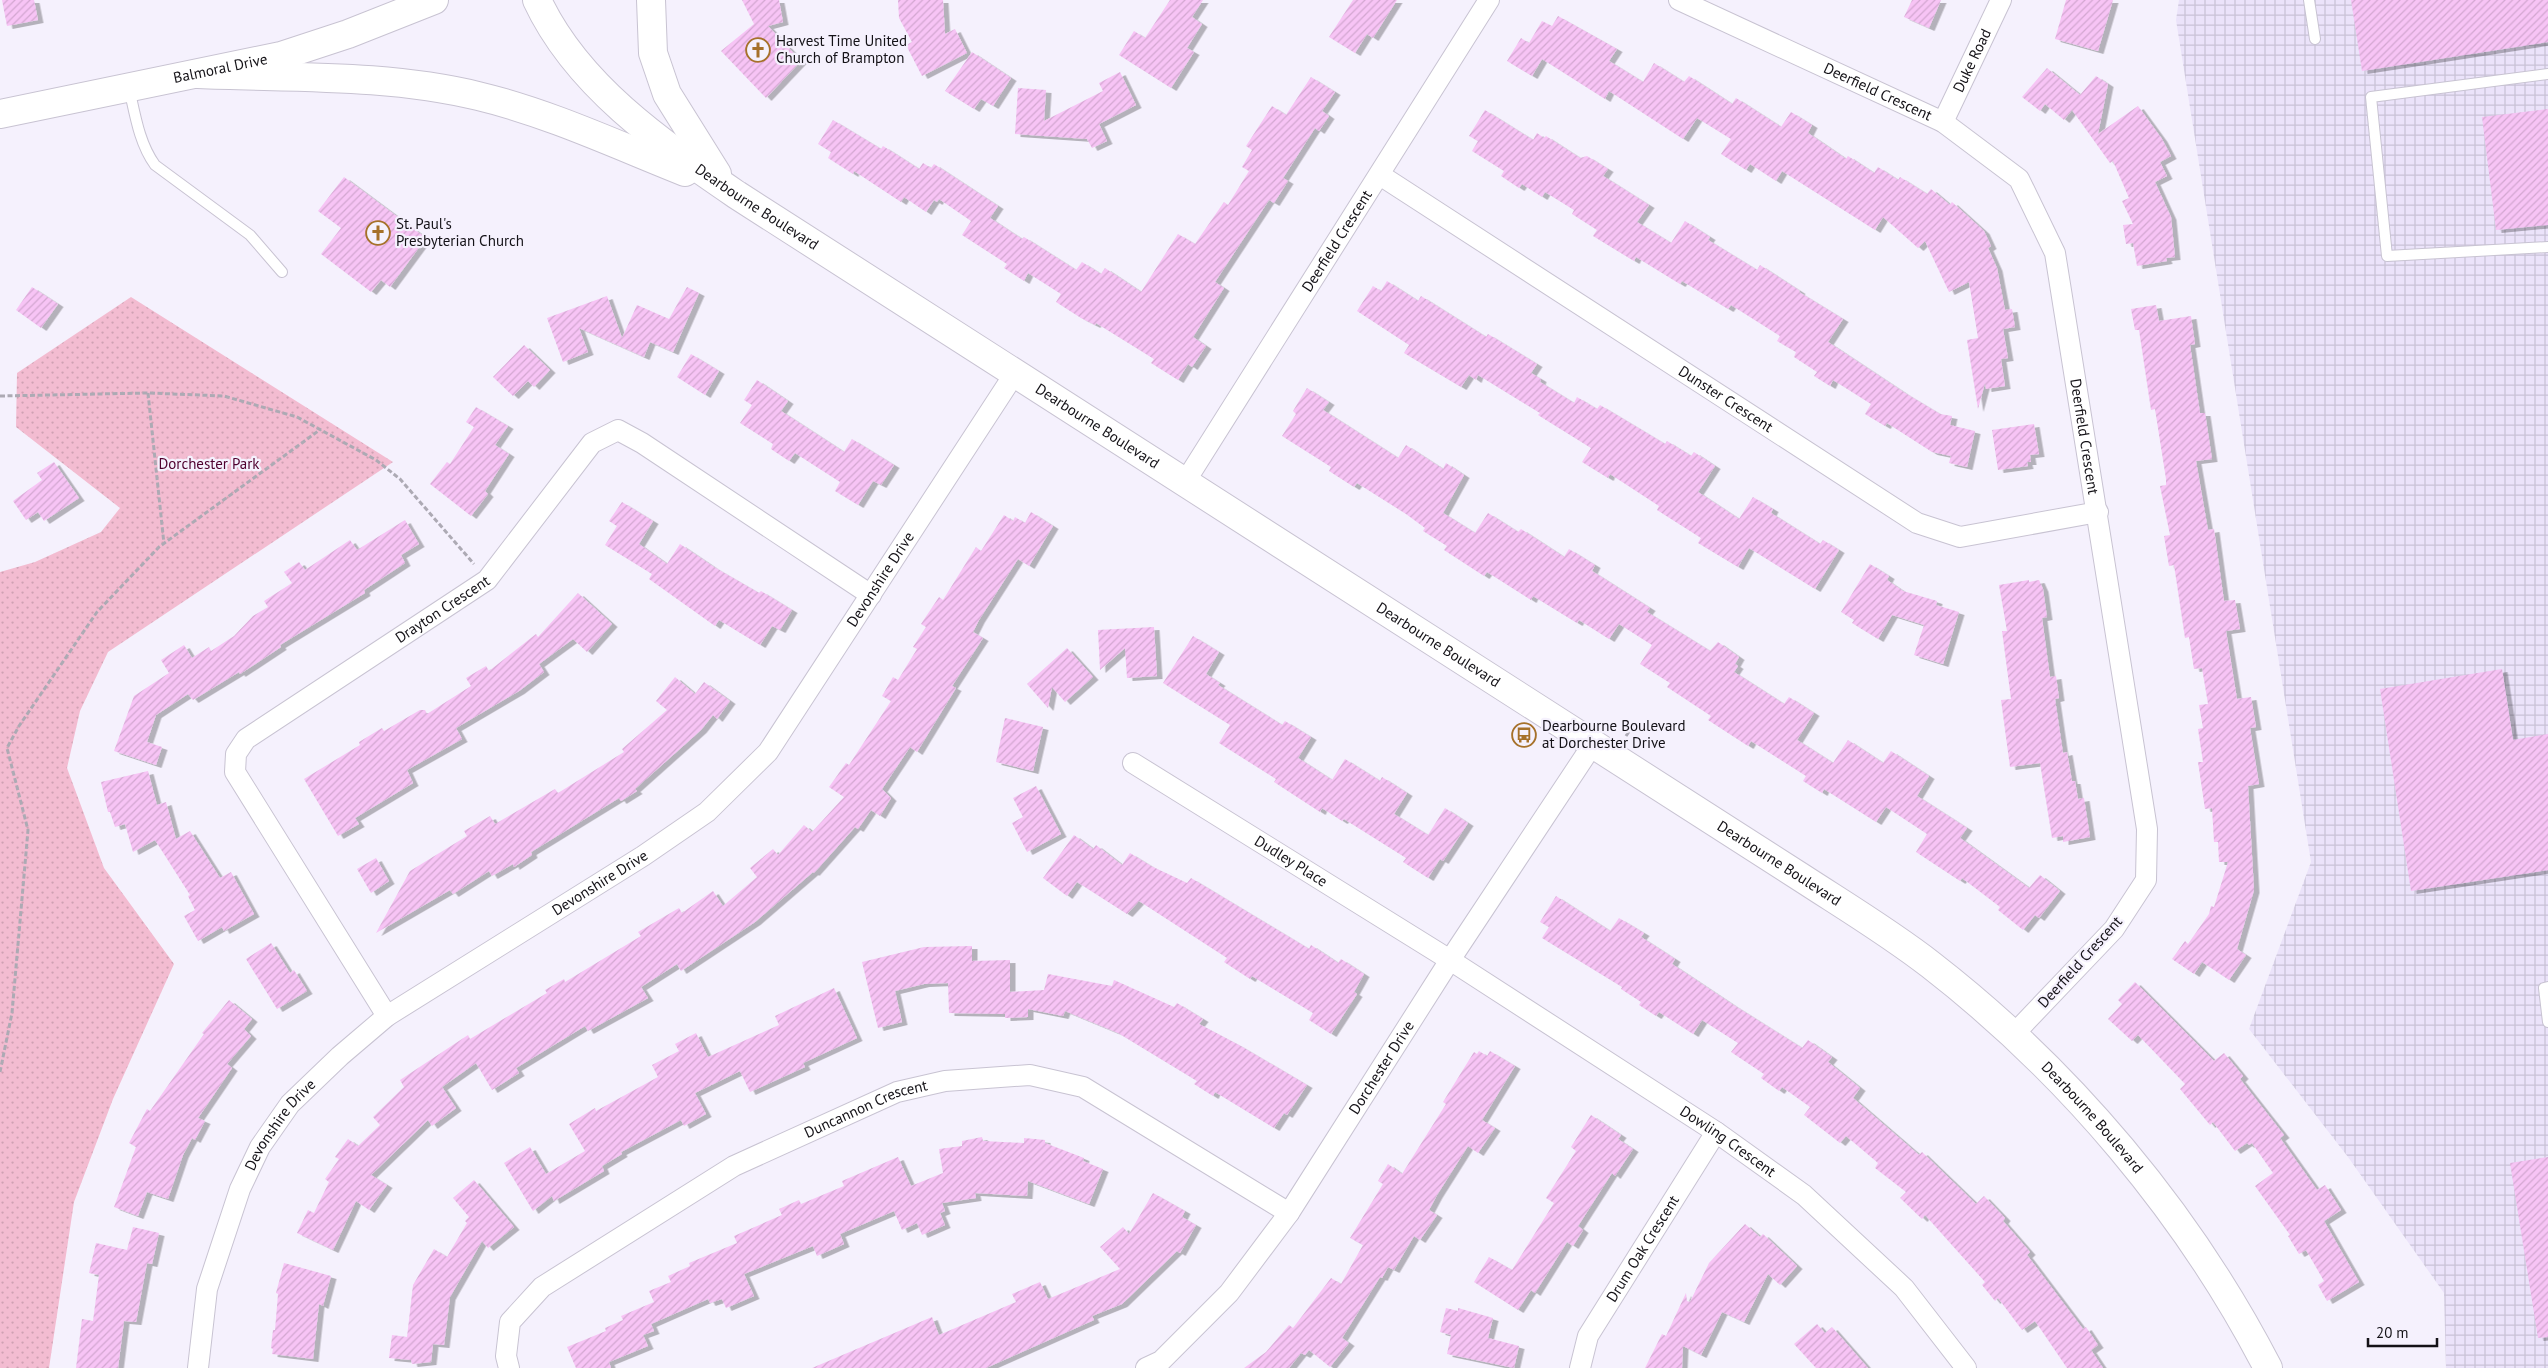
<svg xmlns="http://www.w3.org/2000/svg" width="2548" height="1368" viewBox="0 0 2548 1368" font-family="'PT Sans',sans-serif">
<defs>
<pattern id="industrial-grid" width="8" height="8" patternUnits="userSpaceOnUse" patternTransform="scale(1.25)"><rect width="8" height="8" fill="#ebe3fa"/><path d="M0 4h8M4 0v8" fill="none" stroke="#c9c2d6"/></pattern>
<pattern id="park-dots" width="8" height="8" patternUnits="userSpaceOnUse" patternTransform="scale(1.25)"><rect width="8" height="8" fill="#f3bcd1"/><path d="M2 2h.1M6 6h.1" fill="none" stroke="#cfa1b3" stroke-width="1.8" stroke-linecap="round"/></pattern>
<pattern id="building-hatch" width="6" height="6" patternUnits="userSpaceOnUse" patternTransform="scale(1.25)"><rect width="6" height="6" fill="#f7c4f5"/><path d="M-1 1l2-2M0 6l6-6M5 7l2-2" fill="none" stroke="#d3a7d1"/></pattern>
<filter id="shadow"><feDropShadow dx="5.5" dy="3" stdDeviation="0" flood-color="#0004"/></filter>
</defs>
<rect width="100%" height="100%" fill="#f5f1fd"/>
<path fill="url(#industrial-grid)" d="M2179 0H2548V1368H2446L2444 1293 2348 1157 2249 1029 2311 862 2176 20Z"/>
<path fill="url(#park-dots)" d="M131 297 393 462 108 652 80 711 67 768 104 868 174 964 113 1099 74 1202 49 1368H0V572L35 562 101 532 120 508 16 427 17 373Z"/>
<path fill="url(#building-hatch)" filter="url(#shadow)" d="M2 0H34L38 20 7 26Z
M742 0H779L783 22 768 26 801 61 766 98 721 51 754 24Z
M898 0H943L945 34 955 29 967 53 922 76 906 45 912 42 899 18Z
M1170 0H1203L1192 17 1202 24 1187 48 1194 52 1171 88 1119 55 1134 31 1145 38Z
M1353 0H1397L1373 38 1367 34 1355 53 1329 37Z
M1912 0H1941L1929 28 1904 17Z
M2066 0H2113L2098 51 2055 39Z
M2351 0H2548V42L2362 71Z
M1558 16 1617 49 1609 61 1643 82 1654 63 1684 82 1689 76 1732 104 1736 98 1781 127 1791 112 1812 125 1808 133 1846 159 1848 156 1874 173 1878 167 1898 180 1900 177 1927 194 1931 189 1950 205 1952 202 1984 231 1991 246 1988 248 1997 268 2005 310 2012 309 2015 327 2003 329 2008 358 2001 359 2005 386 1986 389 1985 383 1978 409 1967 340 1978 338 1969 282 1949 292 1925 241 1918 248 1883 217 1875 230 1782 171 1776 181 1750 164 1746 170 1721 154 1731 139 1697 118 1683 139 1609 91 1605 99 1542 59 1532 76 1507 61 1521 38 1529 43 1542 21 1552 26Z
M972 52 1011 78 993 106 981 99 974 109 945 91Z
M2047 68 2080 95 2096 76 2108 84 2098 134 2138 106 2162 139 2171 156 2160 162 2167 176 2155 182 2171 217 2175 257 2166 258 2167 261 2137 266 2133 243 2126 244 2123 225 2133 224 2122 201 2129 198 2113 161 2110 163 2072 110 2064 120 2045 104 2040 111 2022 97Z
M1120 72 1136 105 1099 124 1107 141 1092 148 1087 139 1015 134 1018 88 1046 90 1044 121 1103 91 1099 83Z
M1311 77 1335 92 1322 111 1329 116 1319 131 1315 128 1283 178 1288 181 1274 203 1269 200 1215 282 1224 288 1193 337 1206 346 1192 367 1188 364 1178 380 1151 363 1154 359 1096 323 1095 325 1081 318 1056 302 1061 294 1028 273 1024 281 1004 268 1007 264 962 235 971 221 939 199 937 202 934 200 926 212 904 197 901 202 854 171 853 174 828 158 831 152 818 144 833 120 881 149 883 146 919 169 923 163 931 168 934 164 998 206 990 218 1022 239 1024 237 1076 270 1082 262 1101 274 1105 268 1141 292 1178 234 1195 244 1224 202 1228 205 1249 171 1242 167 1252 150 1246 146 1272 106 1286 115Z
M2548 109V225L2496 230 2482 117Z
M1485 110 1533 140 1537 133 1544 138 1546 136 1580 158 1587 156 1608 169 1603 176 1649 205 1637 222 1671 243 1685 221 1710 237 1708 240 1757 270 1760 265 1800 291 1799 292 1843 319 1828 342 1905 393 1940 414 1952 416 1950 425 1975 431 1967 467 1949 463 1951 456 1932 452 1887 423 1885 426 1865 414 1871 404 1833 380 1830 386 1814 376 1817 372 1794 357 1796 352 1777 341 1780 336 1731 305 1728 309 1682 281 1680 284 1636 257 1634 261 1593 236 1597 230 1572 214 1574 210 1545 192 1542 197 1522 184 1519 188 1501 176 1504 171 1472 151 1478 141 1469 136Z
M344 177 426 238 390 287 381 280 371 292 321 254 341 228 318 211Z
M1387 281 1418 301 1421 296 1486 337 1488 334 1537 364 1531 373 1541 379 1540 382 1574 403 1577 397 1597 409 1600 405 1665 444 1667 441 1691 456 1694 452 1715 466 1698 492 1739 519 1753 497 1773 509 1771 513 1820 544 1823 540 1839 550 1815 589 1749 548 1738 567 1698 543 1701 538 1657 510 1659 506 1610 474 1608 478 1582 462 1591 448 1538 415 1540 413 1478 375 1476 380 1469 375 1461 387 1404 353 1409 345 1357 311 1373 286 1381 291Z
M32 287 58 304 41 328 16 310Z
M687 287 699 293 673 352 650 342 644 357 579 328 588 352 563 362 547 318 607 296 622 338 637 305 669 319Z
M2156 305 2159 321 2191 316 2195 344 2190 345 2200 413H2205L2212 459 2196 461 2208 530 2214 529 2224 601 2235 600 2240 629 2226 631 2237 699 2251 697 2256 727 2250 728 2259 784 2248 786 2254 890 2237 949 2246 955 2229 980 2202 962 2194 974 2172 959 2185 941 2188 944 2209 914 2211 906 2214 907 2228 862H2219L2218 842H2214L2212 808 2205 809 2198 762H2203L2198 729 2203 728 2199 705 2208 704 2202 668 2194 669 2189 637 2185 638 2174 565 2169 566 2164 536 2170 535 2160 486 2166 485V479L2155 409 2151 410 2139 330H2135L2131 309Z
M524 345 550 370 534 387 528 381 513 396 493 377Z
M691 354 719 371 705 395 677 377Z
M757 380 788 401 781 411 844 452 852 439 894 465 881 485 873 481 858 505 835 491 840 482 795 453 789 461 771 449 773 444 740 423 752 405 744 400Z
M1307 388 1329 402 1323 410 1398 458 1406 445 1443 469 1446 463 1464 475 1443 513 1475 533 1488 513 1518 532 1521 529 1564 557 1569 549 1595 565 1592 571 1650 608 1647 612 1710 651 1718 642 1739 657 1735 664 1738 666 1734 672 1784 704 1789 697 1814 713 1797 740 1833 763 1848 740 1883 763 1891 751 1929 776 1917 796 1967 828 1960 838 2029 888 2040 875 2060 891 2039 918 2035 915 2023 930 1998 910 2000 907 1962 878 1960 881 1916 852 1927 834 1886 807 1876 822 1824 789 1822 793 1803 781 1806 776 1751 741 1748 746 1708 720 1711 716 1667 687 1670 683 1640 664 1652 645 1619 624 1609 639 1579 620 1577 623 1533 596 1531 600 1487 572 1484 576 1444 550 1447 546 1423 531 1425 528 1406 514 1357 483 1354 487 1329 471 1331 467 1282 436 1296 414 1293 411Z
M476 407 508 426 495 445 509 454 485 491 488 494 471 516 430 484 447 462 450 464 474 427 466 422Z
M2034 424 2039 454 2030 455 2031 462H2027L2028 466 1998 470 1992 430Z
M54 462 79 498 44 521 38 512 26 520 13 501 42 480 37 473Z
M622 502 653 521 639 544 667 564 680 544 714 567 759 593 761 591 792 610 780 630 772 626 760 645 719 620 715 626 649 579 652 574 605 545 617 526 609 521Z
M1031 512 1053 526 1029 566 1018 559 979 620 973 632 983 638 952 686 956 688 917 752 910 747 882 789 891 798 880 816 871 810 858 829 855 827 814 873 813 872 755 922 681 971 677 964 641 987 648 998 588 1031 585 1026 516 1068 519 1073 492 1090 476 1063 442 1087 456 1108 432 1126 428 1120 371 1175 387 1185 369 1210 356 1201 333 1250 297 1233 308 1210 314 1213 329 1182 325 1179 339 1159 335 1157 348 1139 358 1146 380 1125 373 1117 404 1087 400 1080 468 1035 470 1039 547 993 545 990 564 979 565 982 641 936 638 932 679 908 682 913 713 891 723 906 757 877 750 868 773 849 778 855 804 825 812 832 844 797 829 787 846 763 849 765 891 701 882 696 893 677 898 680 917 649 913 647 926 627 921 624 939 597 943 600 976 547 981 551 1004 515 1013 521 1015 517 1025 523Z
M405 520 419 544 401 555 405 563 364 590 365 593 280 645 281 647 240 674 239 672 193 700 188 694 156 715 147 742 162 747 156 765 114 751 134 696 169 673 161 660 184 645 192 658 209 647 211 651 234 636 253 616 268 607 264 601 292 583 284 572 299 562 305 570 350 540 357 550Z
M1870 564 1889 576 1887 580 1903 591 1937 601 1936 605 1959 612 1943 664 1914 655 1924 625 1892 615 1878 639 1852 623 1854 620 1841 612Z
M2029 580V582L2039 580 2043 589 2047 617 2042 618 2050 677 2056 676 2059 698 2055 699 2063 753 2067 752 2072 781H2075L2078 799 2084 798 2090 837 2063 842V836L2052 838 2040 763 2010 767 2001 700 2011 699 2002 631H2007L1999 585Z
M578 593 612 624 587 652 573 639 539 664 544 672 519 691 456 728 462 739 407 770 413 783 355 818 359 824 338 836 304 779 360 745 359 742 382 728 384 731 420 710H425L427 714 471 686 466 678 486 666 489 671 536 634 538 637Z
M1154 627 1157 676 1127 678 1125 648 1100 670 1098 630Z
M1193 636 1219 652 1206 674 1220 683 1218 685 1282 725 1285 721 1311 737 1298 758 1332 780 1345 759 1380 781 1382 777 1407 793 1394 814 1428 835 1445 808 1468 823 1443 861 1440 859 1428 878 1403 862 1406 858 1344 819 1342 821 1322 808 1320 812 1274 782 1276 779 1219 743 1230 725 1163 683Z
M1067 648 1093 677 1065 702 1052 687 1048 708 1027 684Z
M2502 669 2513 740 2548 734V870L2411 891 2380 689Z
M675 677 695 694 704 682 730 701 717 719 713 715 701 730 635 789 637 791 621 801 619 798 531 852 532 855 514 867 513 864 492 876 489 871 453 894 450 890 376 933 410 871 467 836 464 831 490 816 495 824 555 789 558 793 624 752 622 749 667 710 656 701Z
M1005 718 1043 727 1033 771 996 762Z
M148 771 157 805 166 802 176 839 190 831 220 878 231 872 254 914 224 931 222 927 198 941 184 916 195 910 188 896 190 895 155 840 133 852 125 824 115 827 110 812H108L101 782Z
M1036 786 1061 834 1027 852 1012 823 1023 817 1013 798Z
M1074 835 1093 849 1096 845 1122 865 1130 853 1151 866 1187 883 1191 878 1309 949 1311 945 1338 963 1341 959 1364 974 1354 992 1357 994 1331 1034 1309 1020 1313 1013 1252 976 1250 979 1224 962 1227 958 1139 901 1127 914 1077 882 1067 896 1043 878Z
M376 858 389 881 371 893 357 869Z
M1556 896 1610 931 1619 918 1644 933 1641 937 1675 959 1672 964 1732 1004 1802 1048 1808 1040 1832 1057 1828 1062 1860 1088 1853 1098 1919 1155 1922 1152 1976 1204 1984 1196 2005 1218 2003 1221 2030 1252 2027 1255 2083 1329 2086 1327 2098 1345 2091 1350 2103 1368H2067L2035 1321 2022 1330 1998 1298 1995 1301 1982 1285 1985 1282 1925 1215 1922 1219 1900 1198 1906 1192 1875 1168 1878 1163 1846 1136 1840 1143 1804 1115 1810 1107 1782 1087 1779 1091 1761 1078 1764 1074 1731 1052 1738 1043 1702 1020 1693 1034 1659 1012 1656 1016 1639 1005 1641 1002 1621 989 1622 987 1542 938 1549 927 1540 922Z
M271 943 290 973 294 970 307 991 277 1009 246 959Z
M972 946V961L1010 960V992L1044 990 1048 974 1112 986 1114 980 1174 1007 1177 1003 1203 1019 1199 1024 1239 1045 1307 1085 1287 1115 1284 1113 1274 1128 1215 1092 1213 1096 1194 1084 1197 1081 1118 1033 1065 1011 1063 1016 1028 1009V1017L1005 1018V1014L949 1013 948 983 924 984 895 991 902 1022 878 1028 862 962 924 947Z
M2135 982 2214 1061 2224 1053 2243 1076 2240 1079 2284 1135 2280 1138 2317 1190 2325 1185 2341 1210 2324 1221 2359 1282 2327 1301 2318 1285 2324 1281 2306 1250 2299 1254 2288 1236 2290 1235 2255 1186 2273 1173 2252 1143 2249 1145 2247 1143 2235 1151 2213 1122 2210 1125 2180 1089 2185 1084 2138 1035 2132 1041 2108 1019 2122 1004 2118 1000Z
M834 988 857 1038 803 1063 805 1067 750 1092 740 1071 695 1093 706 1114 684 1126 681 1120 621 1152 622 1154 602 1166 604 1171 554 1201 552 1196 533 1211 504 1163 530 1147 546 1174 585 1151 569 1124 595 1108 596 1111 658 1077 652 1065 679 1051 675 1044 696 1033 708 1057 779 1025 775 1016Z
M229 1000 252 1019 244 1029 251 1036 227 1064 232 1068 198 1118 205 1121 195 1140 192 1138 183 1155 168 1199 147 1192 138 1216 114 1207 136 1147 129 1143 147 1109 150 1111 204 1034 202 1033Z
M1479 1051 1487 1056 1490 1051 1515 1066 1482 1120 1495 1128 1478 1153 1468 1146 1437 1195 1429 1210 1437 1215 1420 1240 1414 1236 1394 1270 1388 1267 1382 1278 1380 1277 1342 1338 1349 1343 1330 1367 1309 1350 1305 1355 1301 1353 1289 1368H1244L1266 1352 1289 1325 1293 1328 1331 1278 1341 1284 1363 1245 1350 1238 1383 1184 1378 1181 1388 1164 1402 1174 1446 1104 1443 1102 1474 1052 1477 1054Z
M1591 1115 1621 1135 1618 1139 1633 1149 1615 1176 1612 1173 1578 1226 1583 1230 1573 1246 1567 1242 1535 1293 1531 1290 1518 1310 1474 1282 1489 1257 1512 1270 1554 1203 1546 1198 1576 1151 1571 1147Z
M982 1137 983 1141 1024 1143V1138L1045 1140V1143L1084 1158 1083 1161 1103 1169 1089 1204 1028 1181 1027 1196 975 1193 976 1198 942 1203 945 1211 940 1213 945 1225 922 1235 917 1223 902 1230 894 1211 840 1234 844 1244 817 1256 813 1246 744 1274 754 1296 726 1308 722 1299 710 1303 708 1299 651 1324 654 1331 643 1335 648 1346 609 1362 611 1368H576L567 1347 606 1331 605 1328 623 1320 621 1316 654 1302 649 1291 671 1282 668 1276 690 1266 689 1263 737 1243 734 1236 782 1215 779 1209 799 1200 801 1204 844 1186 842 1181 898 1157 911 1186 943 1173 939 1149 962 1146V1141Z
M2548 1157V1337L2538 1338 2510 1163Z
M474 1180 514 1227 488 1248 482 1241 450 1297 444 1345 433 1344 431 1362 412 1364 411 1360 389 1358 392 1335 407 1337 413 1285 434 1249 447 1257 467 1223 465 1221 469 1217 453 1198Z
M1153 1193 1185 1211 1182 1217 1196 1225 1180 1253 1177 1251 1122 1304 1092 1316 1094 1320 986 1368H812L932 1317 939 1335 1016 1302 1012 1294 1040 1282 1048 1299 1120 1269 1100 1247 1123 1227 1129 1234Z
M1745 1224 1760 1237 1763 1234 1797 1266 1780 1285 1768 1274 1744 1322 1722 1312 1701 1355 1683 1346 1682 1368H1645L1662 1334 1666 1336 1686 1293 1687 1301 1690 1302 1709 1263Z
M133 1227 159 1233 152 1264 147 1263 136 1322 124 1321 118 1368H76L82 1319 93 1321 99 1275 89 1273 96 1243 127 1250Z
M284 1263 331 1276 323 1306 319 1304 313 1359 272 1354 273 1349 271 1348 273 1330H275L278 1294 276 1293Z
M1446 1308 1458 1311V1308L1493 1318 1488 1338 1519 1346 1514 1368 1447 1354 1451 1335 1440 1332Z
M1817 1324 1825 1333 1832 1327 1868 1368H1816L1794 1344Z"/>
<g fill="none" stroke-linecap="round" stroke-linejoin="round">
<g stroke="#c8c3d2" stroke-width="12">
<path id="lane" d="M2309 0 2315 39
M2548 74 2371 97 2387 256 2548 247
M129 88C135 114 139 143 155 165L250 235 282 272
M2548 987 2544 988 2548 1022"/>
</g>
<g stroke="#c8c3d2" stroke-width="22">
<g id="street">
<path id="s1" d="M1679 0 1943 122 2019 179 2055 253 2147 829 2146 880 2114 929 2013 1035"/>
<path id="s2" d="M1943 122 2001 0"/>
<path id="s3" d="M1380 175 1917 523 1960 537 2098 512"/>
<path id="s4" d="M1185 482 1489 0"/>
<path id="s5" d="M1133 763 1450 960 1716 1132 1804 1195 1904 1288 1966 1368"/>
<path id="s6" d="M387 1016 235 772 236 754 246 739 487 580 592 443 618 430 642 443 871 595"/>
<path id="s7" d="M198 1368 207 1289 240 1189 260 1147 290 1104 340 1056 387 1016 643 856 707 812 768 752 1015 373"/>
<path id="s8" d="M509 1368 506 1356 510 1322 542 1287 734 1166 897 1092 945 1081 1030 1075 1083 1087 1289 1213"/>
<path id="s9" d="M1146 1368 1161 1361 1229 1293 1289 1213 1450 960 1593 744"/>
<path id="s10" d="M1580 1368 1588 1336 1716 1132"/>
</g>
</g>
<g stroke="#c8c3d2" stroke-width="30">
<g id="secondary">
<path id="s11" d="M537 0C577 86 661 143 737 195L1802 878C1845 906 1890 933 1931 965 2069 1072 2188 1213 2268 1368"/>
<path d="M651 0 653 53 667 94 717 174"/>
<path d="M198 74C291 78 387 74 478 96 549 113 617 145 685 172"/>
<path id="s12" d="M0 114 281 56 348 34 434 0"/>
</g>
</g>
<path stroke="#adaab4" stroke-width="3" stroke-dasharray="5 2.5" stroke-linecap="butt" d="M148 393 164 544
M0 396 148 393 224 396 297 417 376 460 400 479 474 564
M1626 736 1634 724
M0 1072 12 1013 28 830 7 748 19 726 97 612 159 547 321 429"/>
<use href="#lane" stroke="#fff" stroke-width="10"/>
<use href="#street" stroke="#fff" stroke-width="20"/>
<use href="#secondary" stroke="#fff" stroke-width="28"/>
</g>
<defs>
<g id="church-ring" transform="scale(1.25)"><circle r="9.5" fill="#f5f1fd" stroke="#a6712a" stroke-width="1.5"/><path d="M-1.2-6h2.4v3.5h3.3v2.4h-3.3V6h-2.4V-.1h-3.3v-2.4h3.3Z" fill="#a6712a"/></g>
<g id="bus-ring" transform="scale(1.25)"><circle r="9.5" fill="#f5f1fd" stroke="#a6712a" stroke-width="1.5"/><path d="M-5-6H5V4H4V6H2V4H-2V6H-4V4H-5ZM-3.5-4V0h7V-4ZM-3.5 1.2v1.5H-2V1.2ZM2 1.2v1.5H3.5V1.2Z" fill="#a6712a"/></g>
</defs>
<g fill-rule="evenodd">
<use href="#church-ring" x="758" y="50"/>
<use href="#church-ring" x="378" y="233"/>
<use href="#bus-ring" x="1524" y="735"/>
</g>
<g text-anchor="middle" stroke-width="4.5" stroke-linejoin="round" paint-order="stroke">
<g font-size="15" fill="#141217" stroke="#f5f1fd" text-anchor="start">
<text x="776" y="46">Harvest Time United<tspan x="776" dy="17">Church of Brampton</tspan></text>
<text x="396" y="229">St. Paul's<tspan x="396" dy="17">Presbyterian Church</tspan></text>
<text x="1542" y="731">Dearbourne Boulevard<tspan x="1542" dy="17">at Dorchester Drive</tspan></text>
</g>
<g font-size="15" fill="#141217" stroke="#f5f1fd">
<text dy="5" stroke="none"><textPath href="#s2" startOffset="68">Duke Road</textPath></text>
<text dy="5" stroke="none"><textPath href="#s12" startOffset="225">Balmoral Drive</textPath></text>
<text dy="5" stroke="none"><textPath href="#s1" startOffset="219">Deerfield Crescent</textPath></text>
<text dy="5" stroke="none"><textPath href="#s11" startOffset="306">Dearbourne Boulevard</textPath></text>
<text dy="5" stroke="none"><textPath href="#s4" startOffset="285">Deerfield Crescent</textPath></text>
<text dy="5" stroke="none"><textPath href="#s3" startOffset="412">Dunster Crescent</textPath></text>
<text dy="5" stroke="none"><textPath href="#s11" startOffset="711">Dearbourne Boulevard</textPath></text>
<text dy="5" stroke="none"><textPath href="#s1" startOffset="654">Deerfield Crescent</textPath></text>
<text dy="5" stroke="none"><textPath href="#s7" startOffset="1086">Devonshire Drive</textPath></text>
<text dy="5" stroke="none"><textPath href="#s6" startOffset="559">Drayton Crescent</textPath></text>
<text dy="5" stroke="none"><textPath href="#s11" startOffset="1116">Dearbourne Boulevard</textPath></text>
<text dy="5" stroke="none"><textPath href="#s5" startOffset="186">Dudley Place</textPath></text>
<text dy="5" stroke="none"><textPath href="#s11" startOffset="1521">Dearbourne Boulevard</textPath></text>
<text dy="5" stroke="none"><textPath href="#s7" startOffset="666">Devonshire Drive</textPath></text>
<text transform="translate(2080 962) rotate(-48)" y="5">Deerfield Crescent</text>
<text dy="5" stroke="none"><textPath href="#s9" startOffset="385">Dorchester Drive</textPath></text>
<text dy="5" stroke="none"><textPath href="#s8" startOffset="465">Duncannon Crescent</textPath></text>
<text dy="5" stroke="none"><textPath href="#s11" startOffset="1926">Dearbourne Boulevard</textPath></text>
<text dy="5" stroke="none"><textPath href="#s7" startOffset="261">Devonshire Drive</textPath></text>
<text dy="5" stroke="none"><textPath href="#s5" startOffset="705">Dowling Crescent</textPath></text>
<text dy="5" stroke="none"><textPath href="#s10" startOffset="136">Drum Oak Crescent</textPath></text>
</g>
<g font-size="15" fill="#4f002e" stroke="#f5f1fd">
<text x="209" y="469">Dorchester Park</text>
</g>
</g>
<path d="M2368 1338v8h69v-8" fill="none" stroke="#141217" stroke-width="2.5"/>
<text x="2376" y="1338" font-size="15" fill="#141217" stroke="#f5f1fd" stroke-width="4" paint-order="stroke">20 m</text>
</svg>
